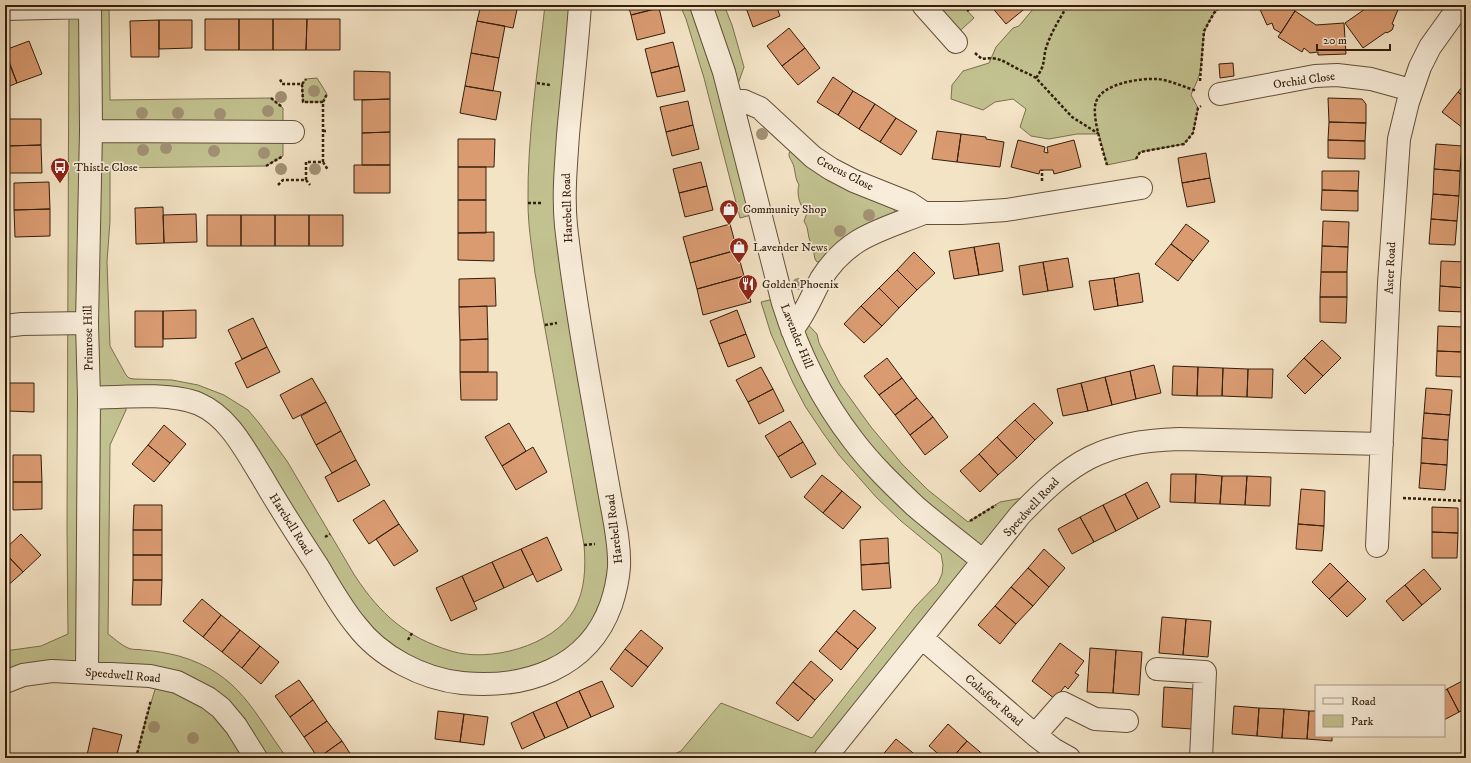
<svg xmlns="http://www.w3.org/2000/svg" width="1471" height="763" viewBox="0 0 1471 763" font-family="'IM FELL DW Pica',serif">
<rect width="100%" height="100%" fill="#f4e4c6"/>
<filter id="stains"><feTurbulence type="fractalNoise" baseFrequency=".005" numOctaves="4"/><feColorMatrix values="0 0 0 0 .2 0 0 0 0 .09 0 0 0 0 .02 0 0 0 .5 -.17"/></filter>
<radialGradient id="worn" r=".72"><stop offset=".6" stop-color="#630" stop-opacity="0"/><stop offset="1" stop-color="#630" stop-opacity=".3"/></radialGradient>
<path fill="#c2c290" stroke="#7b704e" d="M69 5H109L110 100 271 98 283 108V156L266 166 110 168V221L107 262 110 346 126 375 129 378 134 379 172 380 198 385 224 395 248 410 259 423 287 461 355 576C381 615 406 637 451 651 489 663 553 646 574 610 585 591 586 567 584 545L535 273C532 249 528 226 528 203 527 137 538 70 545 5H580L565 174 619 562 575 656 477 683 379 648 218 416 126 397V410L110 445 108 634C115 639 123 647 131 649 135 650 139 649 143 650 156 651 167 653 179 656 240 674 253 712 287 758H136L145 722 159 677 5 682V651L41 646 68 634 67 528Z
M680 5H724L732 25 744 67 732 101 759 213 740 218 704 78 686 19Z
M923 5H962L974 18 952 38Z
M1034 5H1222C1198 28 1205 42 1200 71 1199 79 1194 87 1191 95L1198 108 1193 133 1184 144 1140 152 1136 159 1107 165 1099 134H1077L1049 139 1031 136 1020 127 1026 109 1013 99 995 102 983 110 951 99 952 85 963 71 989 63 996 47 1013 28 1019 26 1034 8Z
M317 78 327 94 323 102H303L302 84 306 79Z
M792 150 894 208 895 212 822 261 817 262 815 259 813 249 809 238 807 227 804 221 807 213C800 208 796 193 799 185 794 177 796 169 792 162 790 158 789 158 789 153Z
M782 297 817 334 819 343 840 384 871 427 902 464 928 490 968 522 1000 502 1039 495 825 758H666L681 751 721 703 812 738 915 607 938 583 942 574 943 565 941 554 901 521 876 497 839 455 823 433 805 406 793 383 771 334 761 302Z"/>
<path fill="#da9b71" stroke="#341e0b" d="M481 5H518L513 28 477 21Z
M628 5H658L659 8 631 15Z
M745 5H776L780 16 753 27Z
M990 5H1027L1028 6 1006 24Z
M1258 5H1292L1295 11 1281 33 1274 29 1272 23 1267 25Z
M1367 5H1400L1392 24 1394 25 1392 30 1387 33 1386 32 1363 48 1345 23 1365 9Z
M659 8 665 33 637 40 631 15Z
M1295 11 1316 25 1344 23 1346 54 1318 55V52L1310 53 1304 48 1302 52 1278 37Z
M205 19H239V50H205Z
M239 19H273V50H239Z
M273 19H307L306 50H273Z
M307 19H340V50H306Z
M159 20V57H131L130 21Z
M159 20H192V48L159 49Z
M477 21 505 26 499 58 471 53Z
M789 28 805 48 782 66 767 46Z
M29 41 42 74 17 83 5 50Z
M673 42 679 66 651 73 645 49Z
M805 48 820 68 798 85 782 66Z
M5 53 17 83 5 88Z
M471 53 499 58 493 91 465 86Z
M1233 63 1234 76 1220 78 1219 64Z
M679 66 685 91 657 97 651 73Z
M354 71 390 72V99L354 100Z
M833 77 853 91 838 115 817 102Z
M1466 82V99L1458 92Z
M465 86 501 92 496 120 460 113Z
M853 91 875 104 859 129 838 115Z
M1458 92 1466 99V125L1463 128 1442 112Z
M1328 98 1362 99 1366 104V123L1329 122Z
M390 99V132L362 133V100Z
M688 101 693 125 666 132 660 107Z
M875 104 896 118 880 142 859 129Z
M896 118 917 131 901 155 880 142Z
M6 119H41V145L6 146Z
M1329 122 1366 123 1365 141 1328 140Z
M693 125 699 149 672 156 666 132Z
M937 131 961 134 957 162 932 159Z
M390 132V165H362V133Z
M961 134 986 137V139L1004 142 1000 167 957 162Z
M458 139H495L494 167H458Z
M1018 140 1045 147 1044 152 1048 153 1047 147 1074 140 1081 167 1054 174 1053 170H1040L1039 174 1011 167Z
M1328 140 1365 141V159L1328 158Z
M1436 144 1462 146 1460 171 1434 169Z
M41 145 42 173H7L6 146Z
M1206 153 1210 178 1182 183 1178 158Z
M701 162 707 186 679 193 673 169Z
M354 165H390V193H354Z
M458 167H486V200H458Z
M1434 169 1460 171 1459 196 1433 194Z
M1322 171H1359L1358 191 1322 190Z
M1210 178 1215 202 1187 207 1182 183Z
M49 182 50 209 14 210V183Z
M707 186 713 210 685 217 679 193Z
M1322 190 1358 191V211L1321 210Z
M1433 194 1459 196 1457 221 1431 219Z
M458 200H486V233H458Z
M163 207 164 243 136 244 135 208Z
M50 209V236L15 237 14 210Z
M196 214 197 242 164 243 163 215Z
M207 215H241V246H207Z
M241 215H275V246H241Z
M275 215H309V246H275Z
M309 215H343V246H309Z
M1431 219 1457 221 1455 245 1429 244Z
M1323 221 1349 222 1348 247 1322 246Z
M730 224 737 250 690 263 683 237Z
M1186 224 1209 241 1193 261 1171 244Z
M494 232V261L458 260V233Z
M999 243 1003 271 979 275 974 247Z
M1171 244 1193 261 1178 281 1155 264Z
M1322 246 1348 247 1347 272H1321Z
M974 247 979 275 954 279 949 251Z
M737 250 744 276 697 289 690 263Z
M914 252 935 273 917 290 897 270Z
M1068 258 1073 287 1048 291 1043 262Z
M1441 261 1466 262V288L1440 286Z
M1043 262 1048 291 1023 295 1019 266Z
M897 270 917 290 899 308 879 288Z
M1321 272H1347V297H1320Z
M1139 273 1143 302 1118 306 1114 278Z
M744 276 751 302 703 315 697 289Z
M495 278 496 306 459 307V279Z
M1114 278 1118 306 1094 310 1089 281Z
M1440 286 1466 288 1465 312 1439 311Z
M879 288 899 308 882 326 861 306Z
M1320 297H1347L1346 323 1320 322Z
M487 306 488 339 460 340 459 307Z
M861 306 882 326 864 343 844 324Z
M196 310V338L163 339V311Z
M737 310 746 334 719 344 710 321Z
M135 311H163V347H135Z
M253 318 267 347 242 359 228 330Z
M1438 326 1464 327 1463 352 1437 351Z
M746 334 755 357 728 367 719 344Z
M488 339V372H460V340Z
M1322 340 1341 358 1323 376 1304 358Z
M267 347 280 372 247 388 235 363Z
M1437 351 1463 352 1462 377 1436 376Z
M887 358 902 378 879 395 864 376Z
M1304 358 1323 376 1305 394 1287 376Z
M1154 365 1161 393 1136 399 1130 371Z
M1173 366 1198 367 1197 396 1172 395Z
M761 367 773 389 748 402 736 380Z
M1198 367 1223 368 1222 396H1197Z
M1223 368 1248 369 1247 397 1222 396Z
M1248 369H1273L1272 398 1247 397Z
M1130 371 1136 399 1112 405 1105 377Z
M460 372H497V400H461Z
M1105 377 1112 405 1088 411 1081 383Z
M312 378 326 402 293 419 280 395Z
M902 378 917 398 895 415 879 395Z
M5 383H9V411H5Z
M9 383H34V412L9 411Z
M1081 383 1088 411 1063 416 1057 389Z
M1426 388 1452 390 1450 415 1424 413Z
M773 389 784 411 759 424 748 402Z
M917 398 933 417 910 435 895 415Z
M326 402 341 431 316 445 301 416Z
M1034 403 1053 423 1035 440 1015 420Z
M1424 413 1450 415 1448 440 1422 438Z
M933 417 948 437 925 455 910 435Z
M1015 420 1035 440 1017 458 997 437Z
M790 421 803 442 778 457 765 436Z
M509 423 526 451 502 466 485 437Z
M164 425 186 444 170 463 148 445Z
M341 431 356 460 332 473 316 445Z
M997 437 1017 458 998 475 979 454Z
M1422 438 1448 440 1447 465 1421 463Z
M803 442 816 464 791 478 778 457Z
M148 445 170 463 154 482 132 464Z
M533 447 547 472 516 490 502 466Z
M979 454 998 475 980 492 960 471Z
M13 455H41L42 482H13Z
M356 460 370 485 338 502 325 477Z
M1421 463 1447 465 1445 490 1419 488Z
M1171 474H1196L1195 503 1170 502Z
M1196 474 1222 476 1220 504 1195 503Z
M822 475 842 491 823 513 804 497Z
M1222 476H1247L1245 505 1220 504Z
M1247 476 1271 477 1270 506 1245 505Z
M13 482H42V509L13 510Z
M1147 482 1160 507 1138 519 1125 494Z
M1301 489 1325 491 1324 526 1298 524Z
M842 491 861 507 843 529 823 513Z
M1125 494 1138 519 1116 531 1103 505Z
M384 500 399 524 369 544 353 520Z
M134 505H162V530H133Z
M1103 505 1116 531 1094 542 1080 517Z
M1432 507 1458 508V533L1432 532Z
M1080 517 1094 542 1072 554 1058 529Z
M399 524 418 551 394 566 376 539Z
M1298 524 1324 526 1322 551 1296 549Z
M133 530H162V555H133Z
M1432 532 1458 533 1457 558H1432Z
M21 534 41 555 23 572 5 553V549Z
M547 537 562 570 537 582 521 549Z
M888 538 889 563 861 565 860 540Z
M521 549 533 574 504 588 492 562Z
M1044 549 1065 568 1049 587 1028 568Z
M5 553 23 572 5 588Z
M133 555H162V580H133Z
M492 562 504 588 474 602 462 576Z
M889 563 891 588 862 590 861 565Z
M1330 563 1348 581 1329 599 1312 582Z
M1028 568 1049 587 1033 606 1011 587Z
M1424 569 1441 589 1422 605 1405 585Z
M462 576 477 609 451 621 436 588Z
M133 580H162L161 605H132Z
M1348 581 1366 599 1347 617 1329 599Z
M1405 585 1422 605 1403 621 1386 601Z
M1011 587 1033 606 1016 624 995 606Z
M202 599 221 615 203 637 183 621Z
M995 606 1016 624 1000 644 978 625Z
M854 610 876 628 858 649 836 631Z
M221 615 240 630 222 652 203 637Z
M1162 617 1186 619 1183 655 1159 653Z
M1186 619 1211 621 1208 657 1183 655Z
M240 630 260 646 242 668 222 652Z
M641 630 663 648 648 667 625 649Z
M836 631 858 649 841 670 819 651Z
M1060 643 1084 661 1075 673 1079 675 1068 689 1065 686 1055 699 1032 681Z
M260 646 279 662 261 684 242 668Z
M1090 648 1116 650 1113 693 1087 692Z
M625 649 648 667 632 687 610 669Z
M1116 650 1142 652 1139 695 1113 693Z
M811 661 833 680 815 700 793 682Z
M1466 679V709L1459 712 1447 689Z
M299 680 313 700 290 717 275 696Z
M602 681 614 707 591 717 579 691Z
M793 682 815 700 798 721 776 703Z
M1164 687 1194 689 1192 729 1162 727Z
M1447 689 1459 712 1444 720V691Z
M579 691 591 717 568 728 556 702Z
M313 700 327 721 304 737 290 717Z
M556 702 568 728 545 738 533 712Z
M1234 706 1259 708 1257 736 1232 734Z
M1259 708 1284 709 1282 738 1257 736Z
M1284 709 1309 711 1307 739 1282 738Z
M438 711 464 714 460 742 435 739Z
M1309 711H1316V736H1332V741L1307 739Z
M533 712 545 738 522 749 511 723Z
M464 714 488 717 484 745 460 742Z
M327 721 342 741 318 758 304 737Z
M948 724 967 741 952 758H943L929 746Z
M93 728 122 735 116 758H102L87 755Z
M896 739 918 757 917 758H880Z
M342 741 353 758H318Z
M967 741 986 757 985 758H952Z"/>
<g fill="none" stroke-linecap="round" stroke-linejoin="round">
<g stroke="#64503a" stroke-width="24">
<path id="minor" d="M701 5 724 72 783 303C798 351 822 400 853 440 871 464 893 485 915 506 937 525 961 543 983 561
M923 5 956 42
M5 9 90 7
M1220 94 1315 76 1337 75 1371 79 1411 90
M732 101H744L760 108 813 157 831 169 854 181 909 203 924 213H961L1006 210 1141 188
M91 131 293 132
M5 326 22 324 87 323
M792 330C806 313 811 297 821 279 848 236 880 231 924 213
M89 398C120 397 171 392 199 404 229 417 245 450 262 477 279 507 298 536 317 565 329 585 341 607 356 625 380 657 423 679 462 683 525 689 588 669 611 605 615 593 618 580 619 567 620 543 614 519 610 496 605 468 600 440 595 412 584 351 573 288 566 226 563 195 566 165 568 135 572 91 577 48 580 5
M1377 546 1389 283 1399 139 1408 102 1420 67 1430 47 1460 5
M922 638 1035 735 1053 749 1069 758
M1157 669 1205 672 1201 758
M87 672 89 398 87 323 91 131 90 5
M5 682 23 675 52 671 150 676 177 682 208 698 221 708 236 726 256 758
M1035 735 1063 703 1095 719 1127 721
M825 758 1020 515C1073 460 1101 442 1179 439L1382 444"/>
</g>
<path stroke="#341e0b" stroke-width="2.5" stroke-dasharray="3 2" stroke-linecap="butt" d="M967 11 974 5
M975 53 982 59C999 56 1004 62 1018 69 1024 72 1030 74 1036 78L1072 117 1099 134
M1036 78C1047 63 1042 59 1047 45 1052 31 1060 18 1068 5
M1200 81 1204 31 1214 13 1222 5
M537 83 550 85
M302 84 306 79
M271 98 282 107
M323 102 327 94
M323 131H328
M1136 159 1140 152 1184 144 1193 133 1198 108 1201 106
M323 162 328 170
M1107 165C1103 151 1091 115 1096 102 1102 83 1141 78 1158 79 1172 81 1184 87 1197 91
M266 166 283 156
M306 180 310 185
M1042 181V170
M278 185 283 180H306V162H323V102H303L302 84H282L280 79
M528 203H542
M545 325 557 323
M1403 498 1466 501
M970 521 996 505
M325 537 330 534
M584 545 595 544
M408 640 412 633
M136 758 151 700"/>
<use href="#minor" stroke="#f8edda" stroke-width="22"/>
</g>
<g fill="#a29275">
<circle cx="314" cy="91" r="6"/>
<circle cx="281" cy="97" r="6"/>
<circle cx="268" cy="111" r="6"/>
<circle cx="142" cy="113" r="6"/>
<circle cx="178" cy="113" r="6"/>
<circle cx="220" cy="114" r="6"/>
<circle cx="762" cy="134" r="6"/>
<circle cx="166" cy="148" r="6"/>
<circle cx="143" cy="150" r="6"/>
<circle cx="214" cy="151" r="6"/>
<circle cx="264" cy="153" r="6"/>
<circle cx="281" cy="169" r="6"/>
<circle cx="315" cy="169" r="6"/>
<circle cx="869" cy="215" r="6"/>
<circle cx="840" cy="231" r="6"/>
<circle cx="798" cy="284" r="6"/>
<circle cx="154" cy="727" r="6"/>
<circle cx="193" cy="738" r="6"/>
</g>
<defs>
<g id="bus-pin" transform="scale(1)"><path d="M0 17L-7.5 6A9.5 9.5 0 1 1 7.5 6Z" fill="#8f2418" stroke="#f8edda"/><path d="M-5-6H5V4H4V6H2V4H-2V6H-4V4H-5ZM-3.5-4V0h7V-4ZM-3.5 1.2v1.5H-2V1.2ZM2 1.2v1.5H3.5V1.2Z" fill="#fff"/></g>
<g id="shop-pin" transform="scale(1)"><path d="M0 17L-7.5 6A9.5 9.5 0 1 1 7.5 6Z" fill="#8f2418" stroke="#f8edda"/><path d="M-5-2.5h2.3a2.7 3.5 0 0 1 5.4 0H5L5.5 6h-11ZM-1.5-2.5h3a1.5 2.3 0 0 0-3 0Z" fill="#fff"/></g>
<g id="restaurant-pin" transform="scale(1)"><path d="M0 17L-7.5 6A9.5 9.5 0 1 1 7.5 6Z" fill="#8f2418" stroke="#f8edda"/><path d="M-5-6h1v4h1v-4h1v4h1v-4h1v5L-1.5 .5V6h-2V.5L-5-1ZM5-6V6H3V1.5H1.5Q1.5-4 5-6Z" fill="#fff"/></g>
</defs>
<g fill-rule="evenodd">
<use href="#bus-pin" x="60" y="167"/>
<use href="#shop-pin" x="729" y="209"/>
<use href="#shop-pin" x="739" y="247"/>
<use href="#restaurant-pin" x="748" y="284"/>
</g>
<g text-anchor="middle" stroke-width="3.5" stroke-linejoin="round" paint-order="stroke">
<g font-size="12" fill="#341e0b" stroke="#f8edda">
<text transform="translate(1304 80) rotate(-8)" y="4">Orchid Close</text>
<text transform="translate(845 173) rotate(27)" y="4">Crocus Close</text>
<text transform="translate(567 208) rotate(-92)" y="4">Harebell Road</text>
<text transform="translate(1390 268) rotate(-87)" y="4">Aster Road</text>
<text transform="translate(797 336) rotate(68)" y="4">Lavender Hill</text>
<text transform="translate(88 338) rotate(-91)" y="4">Primrose Hill</text>
<text transform="translate(1031 507) rotate(-47)" y="4">Speedwell Road</text>
<text transform="translate(291 524) rotate(58)" y="4">Harebell Road</text>
<text transform="translate(614 529) rotate(-97)" y="4">Harebell Road</text>
<text transform="translate(123 675) rotate(5)" y="4">Speedwell Road</text>
<text transform="translate(994 700) rotate(41)" y="4">Coltsfoot Road</text>
</g>
<g font-size="12" fill="#341e0b" stroke="#f8edda" text-anchor="start">
<text x="74" y="171">Thistle Close</text>
<text x="743" y="213">Community Shop</text>
<text x="753" y="251">Lavender News</text>
<text x="762" y="288">Golden Phoenix</text>
</g>
</g>
<rect width="1471" height="763" fill="none" stroke="#f4e4c6" stroke-width="20"/>
<rect x="6" y="6" width="1459" height="751" fill="none" stroke="#341e0b" stroke-width="2"/>
<rect x="10" y="10" width="1451" height="743" fill="none" stroke="#341e0b"/>
<rect x="1315" y="685" width="130" height="52" fill="#f8edda" stroke="#aa9a87"/>
<rect x="1323" y="698" width="20" height="6" fill="#f8edda" stroke="#aa9a87"/>
<text x="1351" y="705" font-size="12" fill="#341e0b">Road</text>
<rect x="1323" y="715" width="20" height="12" fill="#c2c290" stroke="#aa9a87"/>
<text x="1351" y="725" font-size="12" fill="#341e0b">Park</text>
<path d="M1317 44v6h73v-6" fill="none" stroke="#341e0b" stroke-width="2"/>
<text x="1323" y="44" font-size="12" fill="#341e0b" stroke="#f8edda" stroke-width="3" paint-order="stroke">20 m</text>
<rect width="100%" height="100%" filter="url(#stains)"/>
<rect width="100%" height="100%" fill="url(#worn)"/>
</svg>
